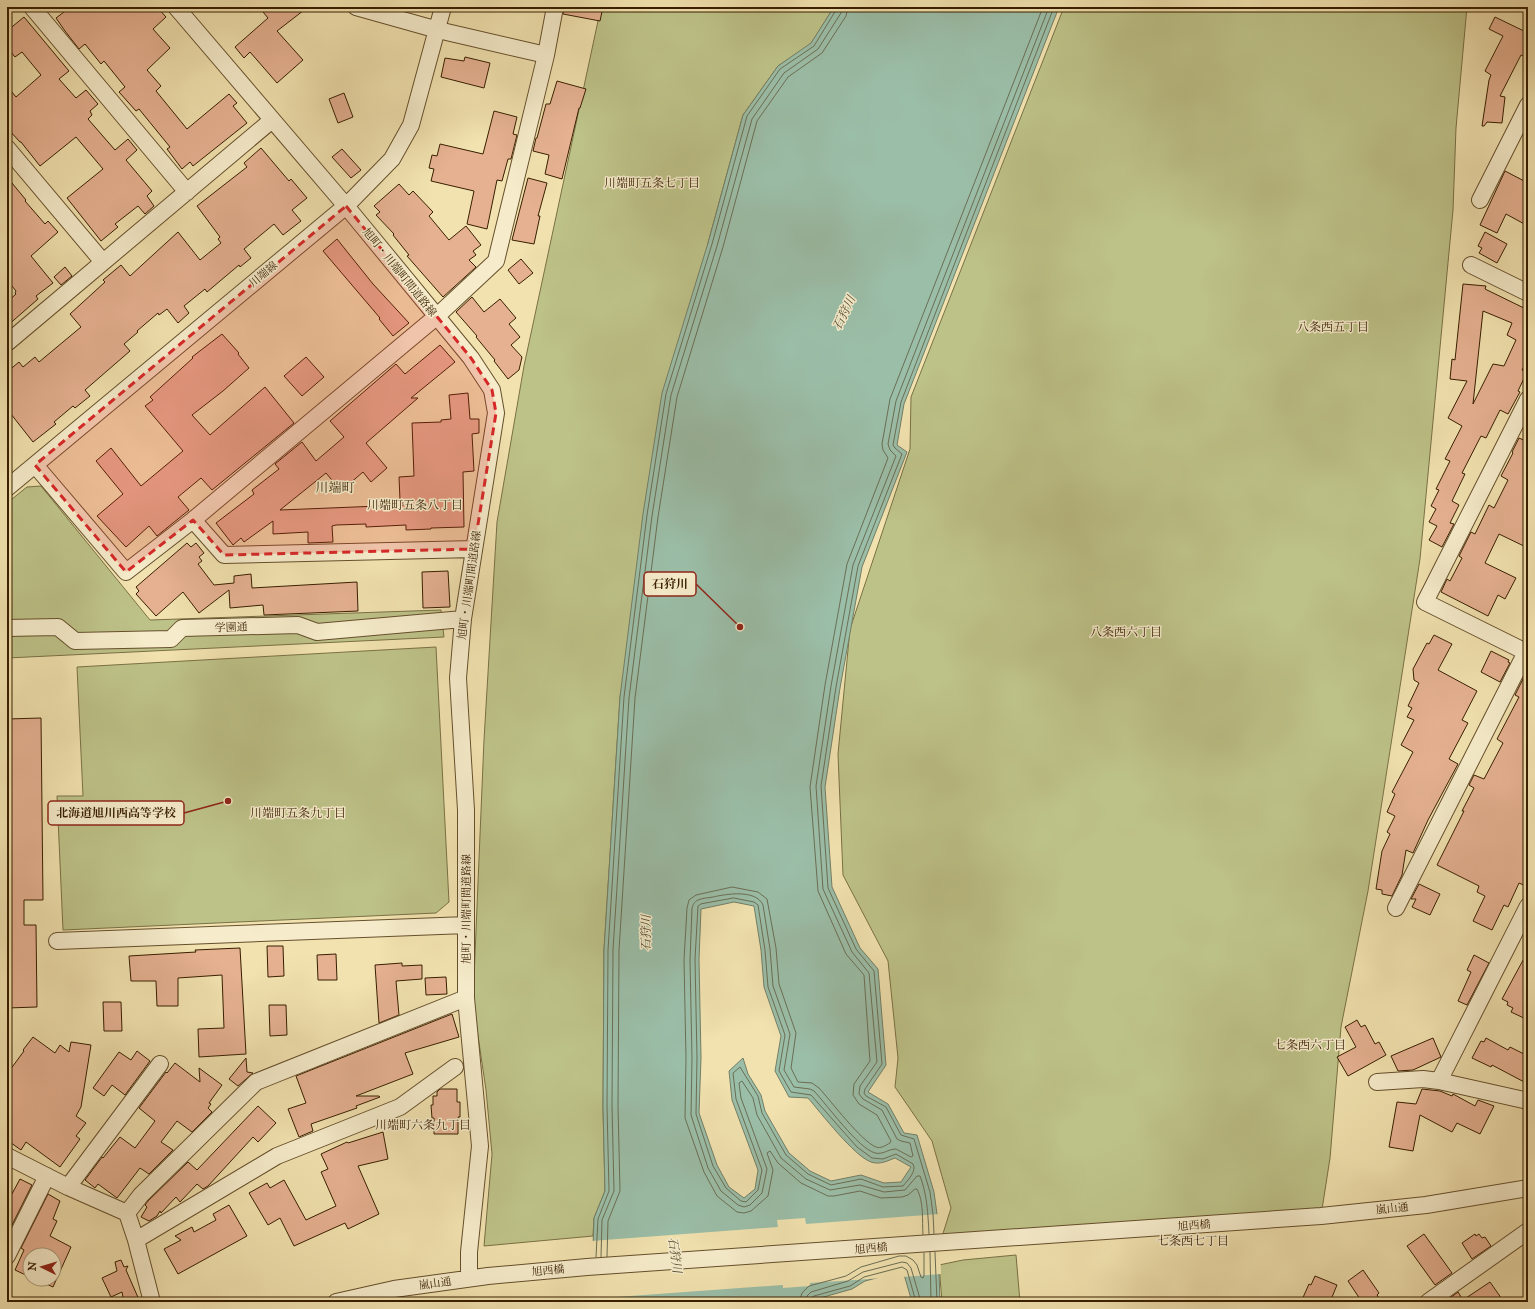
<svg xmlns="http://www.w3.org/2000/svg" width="1535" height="1309" viewBox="0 0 1535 1309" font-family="'IM FELL Great Primer','Noto Serif JP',serif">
<rect width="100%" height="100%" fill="#f1e2af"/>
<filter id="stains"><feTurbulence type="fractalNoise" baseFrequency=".005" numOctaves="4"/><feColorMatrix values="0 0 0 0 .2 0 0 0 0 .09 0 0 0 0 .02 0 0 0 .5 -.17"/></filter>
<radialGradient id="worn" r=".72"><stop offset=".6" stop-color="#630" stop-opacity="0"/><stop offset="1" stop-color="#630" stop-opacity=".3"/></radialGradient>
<path fill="#bdc288" stroke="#7a7044" d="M601 7H834L811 44 778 66 743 115 708 243 620 697 604 950 603 1107 605 1191 594 1218 593 1236 484 1246 492 1154 486 1090 473 1002 484 740 497 522 524 366Z
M1064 7H1467L1456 128 1453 210 1420 559 1368 891 1341 1027 1330 1158 1321 1216 940 1243 951 1208 932 1141 895 1087 898 1058 888 961 843 875 838 754 850 629 910 449 911 397Z
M41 486 150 620 441 610 444 637 7 658V503L27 487Z
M436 647 449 902 436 913 63 930 57 796H83L77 667Z
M1016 1255 1020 1302H942L939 1265 963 1260Z"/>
<path fill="#9bbea8" stroke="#737e65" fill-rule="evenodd" d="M834 7H1059L904 404 897 445 907 452 862 567 840 688 825 787 832 887 860 948 878 969 886 1065 868 1092 888 1104 904 1133 917 1135 934 1192 937 1214 940 1302H912L903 1271 865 1281 852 1289 813 1300V1302H591L594 1218 605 1191 603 1107 604 950 620 697 643 514 662 393 708 243 743 115 778 66 811 43ZM734 902 754 906 761 950 764 987 781 1036 775 1071 789 1097 808 1098C821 1113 854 1156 871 1162 880 1165 887 1161 895 1158L911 1167 901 1182 884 1183 861 1175 831 1181 810 1171 789 1153 765 1111 761 1095 748 1074 743 1058 729 1071 732 1100 758 1170 755 1189 744 1198 729 1187 717 1165 699 1113 701 1058 699 959 701 909Z"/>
<path fill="#f1e2af" d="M939 1214 941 1274 903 1277 902 1273 884 1278 810 1283V1286L783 1288V1285L589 1299 591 1241 778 1227 777 1220 805 1218 806 1224Z"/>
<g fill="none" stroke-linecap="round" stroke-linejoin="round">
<path stroke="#6a6e54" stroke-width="1" d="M734 898 754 902 758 905 765 950 768 987 785 1035 779 1071 791 1092 811 1095 857 1147 872 1158 883 1159 896 1154 913 1164C917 1171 908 1180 903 1186L883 1187 861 1179 831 1185 808 1174 786 1155 762 1113 758 1096 740 1067 733 1073 736 1099 762 1170 758 1190 746 1202 741 1201 726 1188 713 1166 696 1114 697 1058 695 959 698 906 701 904Z
M929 1234C928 1214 927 1194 920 1176H917L905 1190 884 1192 860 1185 830 1190 806 1179 781 1158 757 1115 753 1098 742 1081 739 1083 741 1098 767 1169 762 1193 750 1205 744 1207 738 1205 721 1191 708 1168 691 1115 692 1058 690 960 692 908C693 905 694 902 698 900 702 898 708 898 713 897 726 894 756 889 763 905L770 949 773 986 790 1034 784 1070 794 1087 810 1089 814 1091C828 1106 858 1148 875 1153 883 1155 888 1149 896 1149L911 1157 913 1156 910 1143 901 1141 897 1139 882 1110 863 1099 859 1094 860 1086 877 1062 869 973 852 952 823 889 816 786 831 686 853 565 896 456 890 450 888 444 896 401 1049 7
M934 1234 933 1214 930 1192 914 1139 901 1135 886 1107 866 1096 864 1093 865 1089 882 1064 874 971 856 949 828 888 821 786 836 687 858 566 902 454 895 448 893 445 901 402 1054 7
M923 1235C922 1220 924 1202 917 1189H915L908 1195 902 1197 881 1198 860 1191 834 1196H828L801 1183 778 1163 770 1151 767 1153 773 1170 768 1196 751 1211 744 1213 737 1212 717 1196 704 1172 685 1118 686 1058 684 960 687 908 689 900 696 895 732 887 758 892 767 899 776 948 779 984 796 1033 791 1068 798 1082 812 1083 819 1088C831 1101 861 1141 876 1147 881 1149 886 1145 890 1143L891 1141 877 1115 859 1104 853 1095 854 1084 870 1061 864 975 846 954 818 891 810 787 825 685 847 564 888 458 883 450 882 444 890 399 1043 7
M930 1252 931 1302
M935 1252 937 1302
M596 1257 598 1219 609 1191 607 1106 608 950 624 697 647 515 666 394 712 244 747 116 780 69 814 46 836 10 837 7
M601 1257 602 1220 614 1191 612 1106 613 950 629 698 652 516 671 395 717 246 752 119 784 73 818 49 841 13 842 7
M607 1257 608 1221 620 1191 618 1106 619 950 635 698 658 517 677 397 723 247 757 121 788 77 822 53 846 16 848 7
M799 1302 802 1293 809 1286 846 1276 861 1267 899 1256H906L913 1260 917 1265 921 1277 923 1278 924 1276V1253
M805 1302 807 1296 811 1292 848 1281 863 1272 902 1262 907 1263 911 1268 921 1302
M810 1302 811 1298 814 1296 850 1286 864 1277 902 1267 907 1270 916 1302"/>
</g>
<path fill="#e5b191" stroke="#381e00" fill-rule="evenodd" d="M60 7H157L166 17 153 29 170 48 147 70 161 86 156 91 187 129 229 94 237 103 233 106 247 123 193 166 190 162 182 169 167 149 170 147 139 109 136 111 119 92 125 87 104 61 101 64 85 44 79 49 65 31 56 18 64 12Z
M259 7H308L277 31 303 60 277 83 250 52 244 58 235 47 268 18Z
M564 7H603L600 21 563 14Z
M24 17 69 71 59 79 76 98 86 90 98 104 90 111 92 115 88 119 115 150 128 139 137 150 126 160 152 191 147 196 154 206 145 214 138 206 115 224 118 227 101 241 67 198 103 169 76 137 40 166 21 142H20L7 128V86L16 97 41 75 22 52 15 57 7 47V31Z
M1495 17 1528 33V58L1521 55 1500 96 1505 97 1502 123 1487 122 1484 126H1482L1489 80 1491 75 1485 71 1503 36 1489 29Z
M465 57 490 63 484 88 441 77 445 58 464 61Z
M557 81 586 89 580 108H579L562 179 545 174 549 155 533 151 536 138H537L546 104H550Z
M344 93 353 117 338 123 329 99Z
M494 111 517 117 513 134 517 135 511 159H508L502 181 497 180 487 229 467 224 474 191 431 181 434 169 429 168 432 155 437 156 440 144 483 154Z
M261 148 289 181 291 179 307 198 292 210 301 221 283 235 274 224 244 249 251 258 240 267 239 265 207 292 205 289 184 306 189 313 178 323 167 309 159 315 158 313 137 331 138 332 124 344 130 351 85 390 90 396 75 408 73 406 54 422 56 424 33 442 7 409V372L19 362 23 367 35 357 39 362 81 327 70 314 105 282 103 280 121 265 130 276 178 232 200 260 221 243 218 239 220 237 197 206 247 167 244 163Z
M342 149 361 170 351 178 332 157Z
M1505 171 1528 183V226L1506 214 1497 233 1480 225Z
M7 177 26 200 25 201 45 224 48 221 58 232 31 256 53 283 36 296 38 299 7 326V302L16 294 15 293 16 291 7 280Z
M528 178 547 183 538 216H540L534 244 512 240Z
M399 184 409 195 413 191 433 212 429 216 449 240 466 226 481 245 473 251 476 255 469 260 476 267 443 297 407 256 409 255 393 235 394 234 376 215 380 212 374 206Z
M1485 232 1507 244 1497 263 1479 253 1482 248 1478 246Z
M337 239 373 284 409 323 393 336 379 319 380 318 323 251Z
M521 259 533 273 519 284 508 270Z
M65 267 72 276 61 285 54 277Z
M1463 284 1486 286 1485 289 1528 310V359L1522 370 1527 372 1518 391 1520 392 1508 414 1500 410 1486 438 1481 436 1462 473 1465 474 1452 501 1459 505 1450 523 1454 524 1442 547 1429 540 1437 526 1429 522 1436 509 1431 506 1439 490 1436 489 1450 461 1445 459 1462 426 1448 418 1467 381 1450 379 1452 359 1455 360ZM1483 311 1512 323 1507 335 1516 340 1504 366 1493 364 1473 404Z
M472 297 484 312 500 299 516 318 509 324 520 337 511 345 522 357 519 370 508 379 494 361 495 360 476 337 477 336 456 312Z
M222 334 239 353 238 354 249 368 223 391 192 415 210 435 265 387 294 423 212 490 201 478 178 497 189 510 157 536 149 526 126 547 97 516 123 494 96 461 111 448 141 486 183 451 145 406 153 400 150 397 193 358 192 357Z
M440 345 455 362 411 398H418L366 443 387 468 371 482 363 472 341 491 326 473 280 510 404 505 400 500 399 477 414 476 412 423 441 422V420L451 419 449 395 468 393 470 419H479V433L472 434 474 471 463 472 464 527 431 528V529L406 530V525L366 527V524L336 525 332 526 333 542 308 543V532L273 534V521L244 542 241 538 233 545 216 523 254 494 252 490 279 469 275 464 302 442 316 461 344 437 330 421 396 364 405 374Z
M306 357 324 377 302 396 284 376Z
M1519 438 1528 442V548L1499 534 1485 563 1516 578 1505 599 1498 595 1488 616 1441 592 1447 579 1450 581 1462 558 1459 556 1471 532 1475 534 1489 505 1494 508 1508 480 1501 476 1513 453 1512 452Z
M187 543 191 547 196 543 204 553 199 557 202 561 198 564 214 585 234 583V576L251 574 252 588 357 582 358 611 264 615 263 605 230 608 229 590 199 613 183 592 156 616 136 594 139 591 136 587Z
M448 571 450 607 423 608 422 572Z
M1434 635 1452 644 1438 670 1477 691 1462 720 1468 723 1449 759 1458 764 1428 820 1413 853 1406 850 1402 875 1392 896 1382 894V890L1376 889 1382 851 1390 834 1387 832 1395 816 1387 812 1395 794 1392 792 1413 752 1401 745 1414 720 1407 717 1412 708 1408 706 1419 683 1414 680 1413 669 1427 643 1429 644Z
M1491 651 1509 660 1508 662 1510 663 1500 682 1481 672Z
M1528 669V887L1519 883 1508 907 1504 905 1492 930 1473 921 1485 896 1477 892 1479 886 1437 865 1464 811H1462L1474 788 1469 785 1474 775 1484 779 1503 743 1497 739 1519 697 1515 695Z
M41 718 43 900H24V925H36L37 1007 7 1008V719Z
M1419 884 1440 894 1430 915 1412 907 1416 899H1411Z
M267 946H283L284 976 268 977Z
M240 948 246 1054 199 1057 198 1029 224 1028 222 975 178 978V1006H157L156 981H131L129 956 196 952 195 950Z
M1528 951V1020L1511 1012 1513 1008 1507 1005 1508 1002 1502 999Z
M336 954 337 980H318L317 955Z
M1474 955 1489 963 1467 1005 1458 1001 1471 972 1467 970Z
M402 963V966L422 965V979L396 981 399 1015 379 1023 375 965Z
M446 977 447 994 426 995 425 978Z
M103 1002H121L122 1031H104Z
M269 1005H286L287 1035 270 1036Z
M452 1014 459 1037 405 1053 413 1074 356 1096H379L380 1097 356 1106 357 1108 311 1124 313 1131 299 1137 288 1109 306 1103 296 1076Z
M1357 1020 1361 1027 1365 1025 1375 1044 1379 1042 1386 1055 1348 1076 1337 1057 1356 1047 1345 1027Z
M33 1037 55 1053 60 1045 69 1052 71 1042 91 1045 81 1107 76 1116 86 1123 76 1136 80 1139 60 1167 26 1142 21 1150 7 1140V1074L24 1051 23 1050Z
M1433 1038 1441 1057 1413 1070 1398 1071 1391 1056Z
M1486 1038 1508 1050 1510 1047 1528 1056V1084L1492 1065 1491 1067 1472 1058 1481 1041 1484 1042Z
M137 1051 150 1061 125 1095 112 1085 104 1096 93 1088 119 1052 131 1060Z
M246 1058 247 1072 253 1073 238 1086 229 1079Z
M175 1063 200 1082 199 1068 222 1085 209 1103 211 1104 208 1108 212 1112 192 1132 177 1121 161 1142 173 1150 149 1174 140 1168 117 1198 98 1184 95 1188 85 1180 102 1157 103 1158 120 1137 135 1148 155 1121 139 1108 166 1072 167 1073Z
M440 1089H457V1102H460V1117H458V1134H434V1118H432L431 1105H433V1096H437V1092Z
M1422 1089 1440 1091 1452 1096 1453 1094 1475 1106 1478 1100 1494 1106 1480 1134 1457 1123 1452 1132 1420 1115 1413 1151 1389 1147 1397 1102 1416 1104Z
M258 1106 276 1123 258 1142 253 1137 208 1186 203 1189 197 1184 180 1202 176 1197 161 1213 160 1211 157 1216 149 1221 141 1217 147 1207 145 1205 148 1201 188 1162 197 1170Z
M383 1132 388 1159 358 1166 379 1214 348 1229 345 1223 294 1246 280 1218 268 1225 249 1193 267 1183 270 1188 284 1180 306 1220 336 1206 321 1172 328 1169 321 1154 347 1142 348 1143Z
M20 1179 32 1185 7 1235V1203Z
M48 1194 60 1201 53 1219 57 1221 50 1236 71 1247 53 1287 35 1279H54V1255H30V1277L15 1270 24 1250 21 1248Z
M229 1205 247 1236 178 1274 164 1249 181 1240 175 1236 192 1227 194 1232 216 1220 213 1214Z
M1424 1234 1452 1273 1435 1285 1407 1246Z
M1475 1234 1476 1236 1479 1234 1482 1238 1485 1237 1491 1246 1472 1259 1462 1243Z
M121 1260 124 1267 128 1266 126 1270 140 1302H124L122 1292 111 1297 102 1278 117 1271 115 1262Z
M1363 1270 1379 1293 1377 1295 1382 1302H1362L1348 1281Z
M1315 1276 1337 1285 1330 1302H1301L1309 1284 1311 1285Z
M1490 1282 1504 1302H1447L1446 1301 1458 1292 1463 1300Z"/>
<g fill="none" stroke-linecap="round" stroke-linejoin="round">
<g stroke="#664f2c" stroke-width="18">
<path id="minor" d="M32 7 187 192
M176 7 346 206 471 358 492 390 496 413 463 619 458 678 466 810V998L480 1146 469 1252V1278
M356 7 438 30 546 55
M7 148 103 262
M1480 200 1528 105
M1471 265 1528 293
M7 343 272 120
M1528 399 1425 602 1528 653
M35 465 126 572 193 520 436 317 496 261 546 55 555 7
M7 488 346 206 392 159 411 125 443 7
M193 520 224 555 474 549
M7 628 58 627 75 641 171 639 182 628 298 625 317 632 463 619
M1396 908 1528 648
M57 941 466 925
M1439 1081 1528 906
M1377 1082 1423 1079 1439 1081 1528 1101
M7 1156 68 1187 127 1213 136 1240 152 1302
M68 1187 160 1064
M127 1213 141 1195 256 1082 466 998
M136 1240 277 1156 400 1107 455 1067
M7 1256 47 1176
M336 1302 394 1289 488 1276 587 1267 1321 1216 1426 1205 1528 1188
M1428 1302 1528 1231"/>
</g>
<use href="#minor" stroke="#f6eccb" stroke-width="16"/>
</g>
<path fill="#d62828" fill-opacity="0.2" stroke="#d62828" stroke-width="3" stroke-dasharray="8 5" stroke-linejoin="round" d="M346 206 471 358 492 390 496 413 474 549 224 555 193 520 126 572 35 465Z"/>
<g text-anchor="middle" stroke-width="3" stroke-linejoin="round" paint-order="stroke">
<g font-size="11" fill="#381e00" stroke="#f6eccb">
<text transform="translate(400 272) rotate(51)" y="4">旭町・川端町間道路線</text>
<text transform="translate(263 274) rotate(-40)" y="4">川端線</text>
<text transform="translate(469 585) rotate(-82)" y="4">旭町・川端町間道路線</text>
<text transform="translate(231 627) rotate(-2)" y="4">学園通</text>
<text transform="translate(466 909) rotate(-90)" y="4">旭町・川端町間道路線</text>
<text transform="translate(1392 1208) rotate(-6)" y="4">嵐山通</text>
<text transform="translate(1194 1225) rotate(-4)" y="4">旭西橋</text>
<text transform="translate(871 1248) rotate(-4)" y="4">旭西橋</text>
<text transform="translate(548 1270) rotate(-5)" y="4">旭西橋</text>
<text transform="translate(435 1283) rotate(-8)" y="4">嵐山通</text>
</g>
<g font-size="12" fill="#381e00" stroke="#f6eccb">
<text x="652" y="187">川端町五条七丁目</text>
<text x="1333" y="331">八条西五丁目</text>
<text x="415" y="509">川端町五条八丁目</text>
<text x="1126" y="636">八条西六丁目</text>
<text x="298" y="817">川端町五条九丁目</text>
<text x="1310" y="1049">七条西六丁目</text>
<text x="423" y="1129">川端町六条九丁目</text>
<text x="1193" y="1245">七条西七丁目</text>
</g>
<g font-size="12" font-style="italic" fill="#564e32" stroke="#f6eccb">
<text transform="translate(844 313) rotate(-64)" y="4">石狩川</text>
<text transform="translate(646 933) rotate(-90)" y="4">石狩川</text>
<text transform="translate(675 1255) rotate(82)" y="4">石狩川</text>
</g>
<g font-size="13" fill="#381e00" stroke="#f6eccb">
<text x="335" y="492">川端町</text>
</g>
</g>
<path fill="none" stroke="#8f2418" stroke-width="1.5" d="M740 627L696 584M228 801L184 813"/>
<g fill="#8f2418" stroke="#f6eccb" stroke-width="1.5">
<circle cx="740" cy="627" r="4"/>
<circle cx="228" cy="801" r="4"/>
</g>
<g fill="#f6eccb" stroke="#8f2418" stroke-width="1.5">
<rect x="644" y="572" width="52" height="24" rx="4"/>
<rect x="48" y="801" width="136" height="24" rx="4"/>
</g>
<g font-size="12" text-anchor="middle" font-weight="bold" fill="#381e00">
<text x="670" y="588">石狩川</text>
<text x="116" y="817">北海道旭川西高等学校</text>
</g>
<rect width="1535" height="1309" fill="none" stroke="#f1e2af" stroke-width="24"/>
<rect x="8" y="8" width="1519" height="1293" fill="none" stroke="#381e00" stroke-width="2"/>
<rect x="12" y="12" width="1511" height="1285" fill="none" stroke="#381e00"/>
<g transform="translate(42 1267) rotate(275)"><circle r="19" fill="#f6eccb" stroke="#aa9a7a"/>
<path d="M0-3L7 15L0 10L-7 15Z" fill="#8f2418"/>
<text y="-6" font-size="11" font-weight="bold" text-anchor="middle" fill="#381e00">N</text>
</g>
<rect width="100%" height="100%" filter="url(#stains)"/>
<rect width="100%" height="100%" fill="url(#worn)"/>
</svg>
